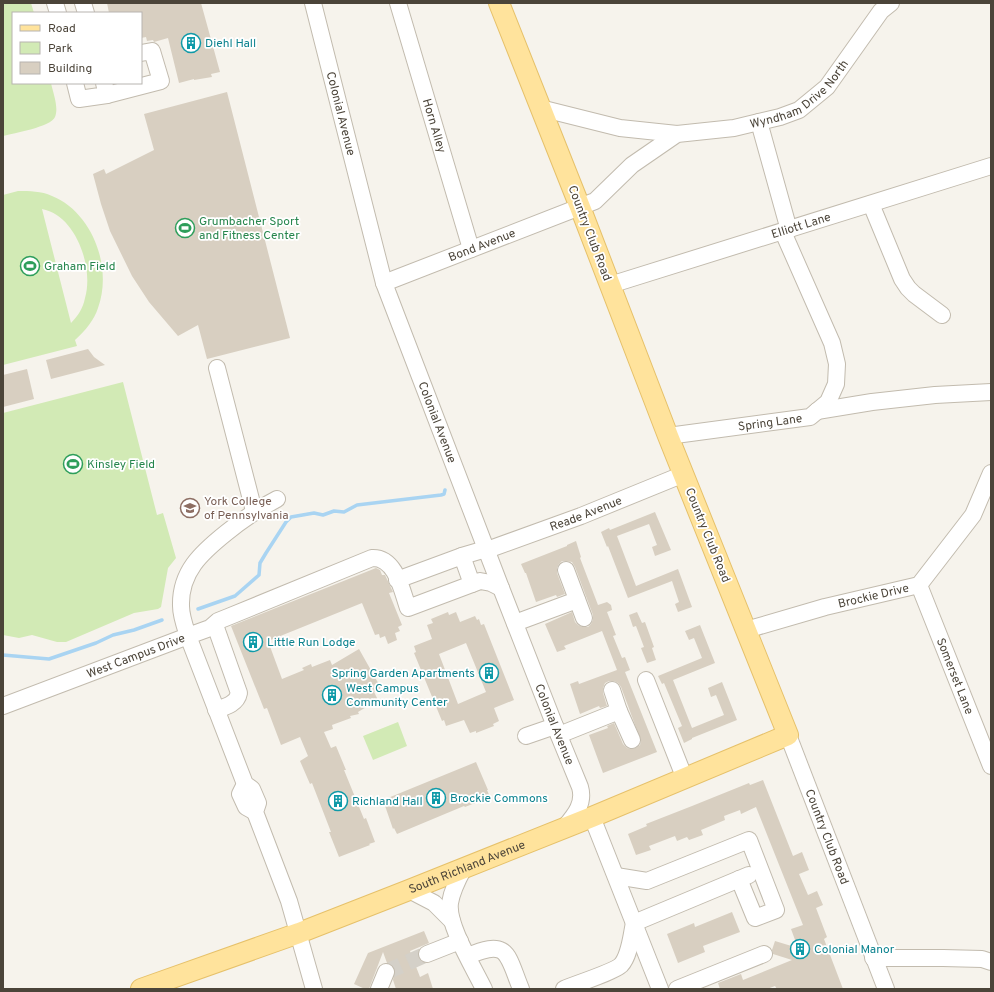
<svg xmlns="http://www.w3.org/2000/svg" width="994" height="992" viewBox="0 0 994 992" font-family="Overpass,sans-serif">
<rect width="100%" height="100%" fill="#f6f3ec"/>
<path fill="#d2eab5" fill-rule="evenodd" d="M3 3H31L34 13H13V83H51C53 93 59 107 55 117 51 127 14 133 3 136Z
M18 191C30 191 41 191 52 196 92 212 113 267 98 308 94 320 86 330 75 340L77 346 3 365V195ZM42 209C76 215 94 268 85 298 83 308 78 316 71 323Z
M123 382 157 515 163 513 176 558 168 568 161 607 158 609 134 613 66 642H57L32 635 19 638 3 635V413Z
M398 722 407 746 373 760 363 736Z"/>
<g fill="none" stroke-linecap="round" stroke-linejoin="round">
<path stroke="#a9d4f2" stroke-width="3.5" d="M198 609 235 596 259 575 260 563 266 553 286 522 291 517 314 513 323 515 334 511 344 512 357 505 441 495 444 494 445 490
M3 655 49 659 96 643 113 635 134 630 162 620"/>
</g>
<path fill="#d8cfc1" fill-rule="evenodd" d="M107 3H201L220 72 211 74 212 77 194 80V79L179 83 168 38 154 42 153 40 147 41 146 37 141 38V13H109Z
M227 92 290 338 207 359 198 325 178 336 149 302 132 276 110 231 101 204 93 174 104 169 106 174 154 150 144 114Z
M88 349 94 357 105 365 51 379 46 360Z
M27 369 34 399 3 407V375Z
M655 512 671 550 655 556 652 547 657 545 649 524 617 536 636 586 678 569 692 607 678 612 675 604 679 602 672 581 628 598 608 546 607 547 601 532 609 528 610 530Z
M576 541 581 557 580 558 598 605 607 602 611 605 612 610 607 612 616 635 613 636 622 658 625 657 630 670 625 672 657 752 603 773 589 735 608 728 607 726 614 723 623 744 627 748 631 749 636 748 640 745 641 741 621 687 618 683 614 681H609L605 683 603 688V693L607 706 600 708 599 706 580 714 570 684 578 681 579 684 617 670 602 631 564 646 566 649 557 652 545 624 572 612 575 622 578 625 582 627H588L591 624 593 620V615L575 567 572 562 567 561H562L559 564 557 568V573L565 594 557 597 556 595 536 602 526 573H525L521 564 567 546V545Z
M376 568 380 570 382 575H385L393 592 389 593 402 625 398 627 400 631 395 633 397 640 388 644 385 636 380 638 379 634 375 635 362 603 268 641 282 679 304 670 302 668 311 664 312 667 330 660 332 665 359 649 381 688 374 692 378 700 358 712 359 714 350 716 351 718 332 725 333 729 324 732 331 748 336 746 346 770H344L364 819 366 818 375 842 369 844 370 845 339 857 329 832H331L312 783 310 784 300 761 308 756 300 737 281 745 267 708 264 709 231 626Z
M448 612 449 615 456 612 460 622 475 616 477 620 479 619 481 625 484 624 514 700 494 708 499 721 493 724 494 726 476 733V731L470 733 464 720 446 726 444 720 442 721 414 653 416 652 414 646 432 639 427 625 433 623 431 619ZM466 643 486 692 458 704 439 654Z
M637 612 642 623 645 622 654 647 652 648 656 660 647 663 641 648 644 647 636 626 633 627 629 615Z
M700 625 715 663 673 680 692 728 724 715 716 695 711 697 708 688 722 682 737 720 692 738V739L684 743 678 728 682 726 664 683 662 684 658 676 702 658 694 638 689 640 685 631Z
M476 762 488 790H487L490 797 465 807 464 806 397 834 394 828 393 829 383 800Z
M763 780 793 856 802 852 809 870 799 874 808 895 817 891 823 905 816 908 827 937 824 939 843 989H777L775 986 767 989H720L718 983 741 974 743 980 792 960 773 954 772 950 775 941 798 948 791 929 803 925 756 807 741 814 740 810 724 816 725 820 701 830 703 835 689 840 687 837 677 841 675 836 649 846 651 850 636 855 628 834 647 826 646 824 692 806 749 783 750 785Z
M732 912 740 932 703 946 705 952 678 963 667 934 694 923 695 927Z
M424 931 429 943 410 951 420 977 428 973 433 989H396L393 980 395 970 393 966 387 963 383 952 369 989H365L354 984 368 953Z"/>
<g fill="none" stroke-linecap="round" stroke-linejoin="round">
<path stroke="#d4d0c8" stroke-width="16" stroke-dasharray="16 8" stroke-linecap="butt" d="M386 972 427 954"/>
<g stroke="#c2bbae" stroke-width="18">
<g id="minor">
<path d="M55 3 58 13"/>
<path d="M83 3 86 13"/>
<path id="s1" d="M313 3 384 283 501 588 555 726 580 787C585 804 574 816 564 828"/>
<path id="s2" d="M398 3 471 249"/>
<path d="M75 83 79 99 107 95 104 83"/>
<path d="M107 95 161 81 152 51 141 53"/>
<path d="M540 108 620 128 677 134"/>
<path d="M759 122 789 230"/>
<path d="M871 204 902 279 908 288 914 294 942 315"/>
<path id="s3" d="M384 283 595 201 632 165 677 134 734 128 780 117 799 110 827 87 881 11 891 3"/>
<path id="s4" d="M610 285 991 166"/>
<path d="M217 368 254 511"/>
<path d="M817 411 872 402 935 395 991 392"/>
<path id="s5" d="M668 436 810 417 828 402 836 384 837 364 832 343 783 232"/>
<path d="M277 499C258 509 242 520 226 533 201 553 180 572 181 606 181 616 185 627 188 636L210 628 218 621 228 617 372 558C396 557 402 591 408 608L480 581 491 583 501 588"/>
<path id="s6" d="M462 556 479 551 487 550 581 516 684 474"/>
<path d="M566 570 584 618"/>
<path d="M397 580 462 556 472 584"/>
<path id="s7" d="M919 585 991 766"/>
<path d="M515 623 577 600"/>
<path d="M215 625 239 693C237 704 225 707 216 710"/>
<path id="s8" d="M746 630 825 607 919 585 973 515 991 473"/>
<path d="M646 680 685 779"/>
<path d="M612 690 619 711"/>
<path id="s9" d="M3 706 188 636 245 784 252 789 258 803 255 812 289 901 314 989"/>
<path d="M559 735 619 711 632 740"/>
<path id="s10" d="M788 735 886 989"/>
<path d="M526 736 555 726"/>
<path d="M245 784 240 794 246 807 255 812"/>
<path d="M592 817 660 989"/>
<path d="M464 868C458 879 452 890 450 903 447 925 474 968 484 989"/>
<path d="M616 876 647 881 749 840 776 910 755 918 739 879"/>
<path d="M409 890 434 903 452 921"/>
<path d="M427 954 460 941"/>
<path d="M468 956C509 938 507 955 521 989"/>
<path d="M873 958H943L982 959 991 962"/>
<path d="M379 989 386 972"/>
<path d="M564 989C575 984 614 972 621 965 630 955 631 936 634 923L749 875"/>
<path d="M677 989 764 954"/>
</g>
</g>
<g stroke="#e6c16a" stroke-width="22">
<g id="major">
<path id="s11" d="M141 989 299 933 409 890 592 817 788 735 668 436 580 207 499 3"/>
</g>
</g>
<use href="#minor" stroke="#fff" stroke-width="16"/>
<use href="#major" stroke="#ffe39c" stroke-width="20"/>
</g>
<defs>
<g id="building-ring" transform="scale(1)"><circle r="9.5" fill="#fff" stroke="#0f9aa8" stroke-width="1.5"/><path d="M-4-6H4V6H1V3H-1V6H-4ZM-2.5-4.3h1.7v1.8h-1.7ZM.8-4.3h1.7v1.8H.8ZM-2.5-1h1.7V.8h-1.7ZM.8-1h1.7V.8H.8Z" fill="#0f9aa8"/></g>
<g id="stadium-ring" transform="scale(1)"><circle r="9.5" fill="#fff" stroke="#2e9e5b" stroke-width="1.5"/><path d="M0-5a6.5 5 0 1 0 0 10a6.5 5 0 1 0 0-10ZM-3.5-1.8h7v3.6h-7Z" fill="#2e9e5b"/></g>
<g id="university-ring" transform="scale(1)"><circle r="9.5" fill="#fff" stroke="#8d6e63" stroke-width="1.5"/><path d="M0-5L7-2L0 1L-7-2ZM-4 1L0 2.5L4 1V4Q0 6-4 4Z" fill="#8d6e63"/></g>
</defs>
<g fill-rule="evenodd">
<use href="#building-ring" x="191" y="43"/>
<use href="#stadium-ring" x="185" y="228"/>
<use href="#stadium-ring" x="30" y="266"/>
<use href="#stadium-ring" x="73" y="464"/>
<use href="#university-ring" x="190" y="508"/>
<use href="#building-ring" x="253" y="642"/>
<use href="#building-ring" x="489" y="673"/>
<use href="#building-ring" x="332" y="695"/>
<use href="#building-ring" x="436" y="798"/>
<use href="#building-ring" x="338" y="801"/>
<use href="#building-ring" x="800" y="949"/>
</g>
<g text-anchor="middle" stroke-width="3.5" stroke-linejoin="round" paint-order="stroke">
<g font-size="12" fill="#0d838f" stroke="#fff" text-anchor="start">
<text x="205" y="47">Diehl Hall</text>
<text x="267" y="646">Little Run Lodge</text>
<text x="475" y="677" text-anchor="end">Spring Garden Apartments</text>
<text x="346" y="692">West Campus<tspan x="346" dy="14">Community Center</tspan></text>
<text x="450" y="802">Brockie Commons</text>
<text x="352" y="805">Richland Hall</text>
<text x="814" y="953">Colonial Manor</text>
</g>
<g font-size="12" fill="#4b4439" stroke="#fff">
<text dy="4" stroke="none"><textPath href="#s3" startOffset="466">Wyndham Drive North</textPath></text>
<text dy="4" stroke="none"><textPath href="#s1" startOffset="114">Colonial Avenue</textPath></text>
<text dy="4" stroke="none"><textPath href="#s2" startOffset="128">Horn Alley</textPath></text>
<text dy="4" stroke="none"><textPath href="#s4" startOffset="200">Elliott Lane</textPath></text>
<text transform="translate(590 233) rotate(69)" y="4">Country Club Road</text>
<text dy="4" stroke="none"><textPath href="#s3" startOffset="105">Bond Avenue</textPath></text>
<text dy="4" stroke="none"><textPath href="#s1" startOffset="438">Colonial Avenue</textPath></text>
<text dy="4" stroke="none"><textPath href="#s5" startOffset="103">Spring Lane</textPath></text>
<text dy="4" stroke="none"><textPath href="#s6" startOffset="131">Reade Avenue</textPath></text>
<text transform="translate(708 535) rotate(68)" y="4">Country Club Road</text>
<text dy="4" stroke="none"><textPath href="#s8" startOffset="132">Brockie Drive</textPath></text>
<text dy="4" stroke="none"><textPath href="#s9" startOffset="142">West Campus Drive</textPath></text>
<text dy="4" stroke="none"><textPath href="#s7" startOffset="98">Somerset Lane</textPath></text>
<text dy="4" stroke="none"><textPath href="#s1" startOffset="762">Colonial Avenue</textPath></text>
<text dy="4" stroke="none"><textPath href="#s10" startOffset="109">Country Club Road</textPath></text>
<text dy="4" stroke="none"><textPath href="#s11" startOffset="348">South Richland Avenue</textPath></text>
</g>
<g font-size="12" fill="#27864d" stroke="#fff" text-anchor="start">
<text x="199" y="225">Grumbacher Sport<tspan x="199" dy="14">and Fitness Center</tspan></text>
<text x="44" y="270">Graham Field</text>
<text x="87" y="468">Kinsley Field</text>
</g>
<g font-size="12" fill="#785e54" stroke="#fff" text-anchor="start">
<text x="204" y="505">York College<tspan x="204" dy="14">of Pennsylvania</tspan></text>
</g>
</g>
<rect width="994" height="992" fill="none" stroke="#4b4439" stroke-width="8"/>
<rect x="12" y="12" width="130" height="72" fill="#ffffff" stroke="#b7b4b0"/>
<rect x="20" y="25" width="20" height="6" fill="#ffe39c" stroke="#b7b4b0"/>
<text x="48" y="32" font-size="12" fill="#4b4439">Road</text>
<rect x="20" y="42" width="20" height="12" fill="#d2eab5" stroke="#b7b4b0"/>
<text x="48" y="52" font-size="12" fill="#4b4439">Park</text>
<rect x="20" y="62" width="20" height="12" fill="#d8cfc1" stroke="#b7b4b0"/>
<text x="48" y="72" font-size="12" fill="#4b4439">Building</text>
</svg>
